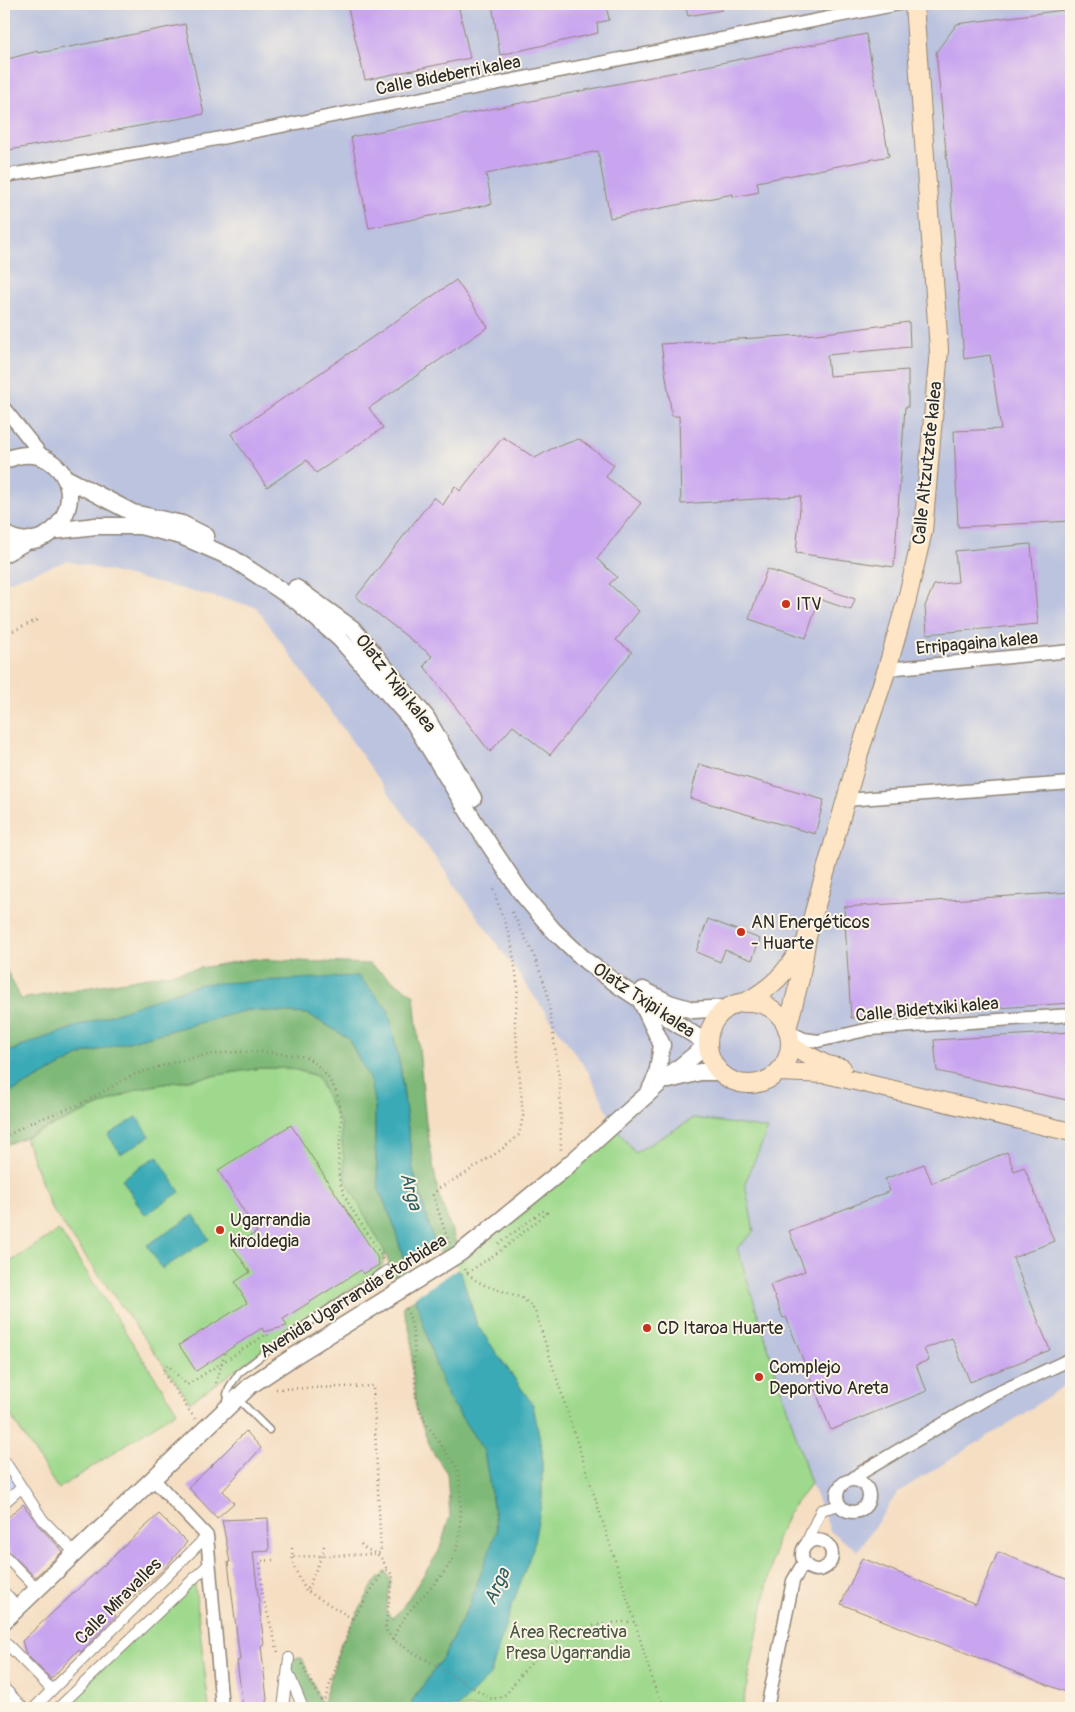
<svg xmlns="http://www.w3.org/2000/svg" width="1075" height="1712" viewBox="0 0 1075 1712" font-family="Pangolin,sans-serif">
<rect width="100%" height="100%" fill="#fcf5e5"/>
<filter id="ink" filterUnits="userSpaceOnUse"><feTurbulence type="fractalNoise" baseFrequency=".02" numOctaves="2"/><feDisplacementMap in="SourceGraphic" scale="10" xChannelSelector="R" yChannelSelector="G"/><feConvolveMatrix kernelMatrix="1 2 1 2 8 2 1 2 1" color-interpolation-filters="sRGB"/></filter>
<filter id="wash" filterUnits="userSpaceOnUse"><feTurbulence type="fractalNoise" baseFrequency=".0096" numOctaves="4" result="noise"/><feDisplacementMap in="SourceGraphic" scale="20" xChannelSelector="R" yChannelSelector="G"/><feGaussianBlur stdDeviation="1.12" result="paint"/><feColorMatrix in="noise" values="0 0 0 0 0 0 0 0 0 0 0 0 0 0 0 0 0 1.4 0 .05"/><feComposite in="paint" operator="in"/></filter>
<g filter="url(#wash)">
<rect width="100%" height="100%" fill="#f5dec2"/>
<path fill="#d1d9f9" d="M4 1460 21 1488 4 1503Z"/>
<path fill="#bbc3de" d="M4 4H1071V1381L1017 1418 898 1492 858 1551 831 1532 811 1484 737 1248 754 1232 745 1183 768 1129 694 1118 635 1153 614 1125 589 1073 256 607 67 561 4 583Z"/>
<path fill="#9fd98d" stroke="#65825c" d="M260 1068H289L317 1076 340 1124 346 1181 385 1252 382 1267 190 1402 51 1208 25 1138 140 1088Z
M694 1118 768 1129 745 1183 754 1232 737 1248 811 1484 790 1510 777 1539 742 1708H457L491 1673 542 1499V1450L533 1405 477 1325 461 1273 446 1262 614 1125 635 1153Z
M59 1230 177 1411 58 1489 4 1405V1266Z
M194 1578 209 1708H60Z"/>
<path fill="#7fb978" stroke="#557252" d="M252 959 369 964 414 995 426 1123 438 1193 460 1253 438 1256 413 1170 401 1070 388 1009 358 976 32 1042 4 1054V965L21 999Z
M247 1010 308 1014 348 1038 370 1079 375 1107V1146L379 1190 392 1220 411 1283 399 1291 385 1252 346 1181 340 1124 317 1076 289 1068H260L140 1088 4 1146V1096L83 1054Z
M418 1297 448 1397 484 1451 497 1531 470 1603 444 1656 412 1701 411 1708H306L291 1675 289 1659 302 1658 322 1705 341 1643 374 1583 386 1571 391 1582 386 1611 392 1618 402 1608 439 1551 450 1516 447 1473 432 1451 416 1410 412 1369V1340L403 1306Z"/>
<path fill="#3aaab7" stroke="#326a71" d="M358 976 388 1009 400 1066 413 1170 438 1256 461 1273 477 1325 533 1405 542 1450V1499L533 1548 507 1620 490 1676 457 1708H411L412 1701 444 1656 470 1603 497 1530 484 1451 448 1397 437 1369 392 1220 379 1190 375 1146V1107L370 1080 348 1038 308 1014 247 1010 83 1054 4 1096V1054L32 1042 200 984Z
M137 1117 150 1136 121 1154 108 1135Z
M157 1156 180 1192 145 1215 122 1179Z
M194 1215 209 1239 162 1269 147 1245Z"/>
<path fill="#f5dec2" d="M438 1247 440 1255 459 1268 413 1298 404 1268Z"/>
<g id="blocks">
<path fill="#c9a5f0" d="M347 4H458L470 58 365 80Z
M492 4H606L609 20 597 23 598 33 500 55Z
M685 4H722V10L688 16Z
M1071 9V521L958 527 954 431 1001 429 990 355 964 359 952 211 936 52 957 24Z
M185 24 204 114 4 151V60L38 51 39 53Z
M866 34 889 156 757 182 759 192 733 197V194L610 218 598 151 486 174 492 204 369 228 351 137Z
M456 280 488 327 369 408 383 428 316 473 307 460 267 487 231 434Z
M909 322 910 347 827 355 829 376 908 370V407H905L894 567 796 553 801 496 681 504 679 416H672L661 344 817 334Z
M503 437 535 458 551 449 579 439 614 465 606 477 641 503 597 559 617 577 609 584 639 611 616 640 632 652 550 755 513 726 490 752 424 666 432 656 356 597 434 497 443 505 455 486 460 491Z
M1031 544 1038 624 927 634 925 606 934 585 958 582 955 551Z
M767 569 855 599 851 610 819 599 806 638 749 619Z
M699 764 824 800 815 834 690 798Z
M1071 892V1003L851 1018 844 907Z
M708 919 760 939 752 960 725 950 720 962 696 952Z
M1071 1032V1101L937 1071 934 1040Z
M291 1125 377 1257 379 1265 363 1274 361 1270 283 1319 287 1326 264 1332 262 1328 196 1371 179 1345 247 1303 235 1282 250 1272 232 1246 257 1232 218 1170Z
M1007 1152 1014 1171 1024 1167 1054 1241 1013 1258 1050 1350 970 1382 952 1338 924 1349 929 1360 916 1365 927 1391 831 1430 786 1317 783 1318 770 1285 805 1271 789 1231 890 1191 885 1179 924 1164 932 1183Z
M246 1431 261 1448 223 1491 234 1503 217 1518 188 1487 206 1471Z
M23 1504 38 1525 63 1551 35 1577 4 1547V1521Z
M159 1514 187 1542 164 1569 113 1614 116 1616 81 1652 78 1650 51 1679 26 1654 22 1641Z
M268 1518 269 1551 253 1552 264 1645 261 1646 268 1708H243L237 1661 240 1660 228 1562H230L222 1520Z
M998 1552 1071 1581V1694L841 1604 862 1558 976 1604Z"/>
</g>
</g>
<g filter="url(#ink)">
<use href="#blocks" fill-opacity="0" stroke="#908476" stroke-width="1"/>
<g fill="none" stroke-linecap="round" stroke-linejoin="round">
<g stroke="#908476" stroke-width="9">
<path id="service" d="M238 1399 269 1430
M229 1404 227 1394 230 1386 239 1373 273 1347 387 1269"/>
</g>
<g stroke="#908476" stroke-width="12">
<path id="pedestrian" d="M4 1460 43 1520 75 1553
M4 1503 21 1488
M803 1550 821 1510 840 1505
M4 1555 37 1589
M4 1592 18 1607
M4 1641 52 1690 207 1536
M288 1672 303 1708
M4 1688 23 1708
M34 1708 52 1690
M58 1708 209 1564
M283 1708 289 1658"/>
</g>
<g stroke="#908476" stroke-width="15">
<path id="minor" d="M4 176 170 148 899 4
M4 408 44 458
M887 669 1071 651
M846 800 1071 783
M789 1032 804 1039 818 1041 870 1029 1071 1015
M153 1479 207 1536 222 1708
M851 1480 859 1474 987 1398 1071 1359
M837 1496a16 16 0 1 1 32 0a16 16 0 1 1-32 0Z
M802 1555a15 15 0 1 1 30 0a15 15 0 1 1-30 0Z
M767 1708 793 1581 804 1562"/>
</g>
<g stroke="#908476" stroke-width="19">
<path id="tertiary" d="M4 461C18 454 34 452 48 460 96 490 53 563 4 534
M64 477 133 513 182 524 206 536
M52 531 96 526H140L181 536 232 558 298 602 340 639 414 723 477 826 520 891 553 930 586 961 621 987 708 1044 660 1083 564 1169 485 1233
M4 554 29 540
M296 588 353 629 426 717 473 798
M643 990 669 1003 693 1010 729 1008
M641 1001 662 1045 657 1075 650 1090
M669 1080 700 1072H720
M4 1621 251 1385 293 1357"/>
</g>
<g stroke="#908476" stroke-width="20">
<path id="secondary" d="M708 1043a41 41 0 1 1 82 0a41 41 0 1 1-82 0Z
M744 1003C772 988 786 973 802 946
M787 1029 800 979 807 937 860 750 887 669 907 599 923 531 939 350 914 4
M790 1046 827 1065 842 1068
M779 1072 826 1074 1071 1132"/>
</g>
<path stroke="#908476" stroke-width="2.5" stroke-dasharray="1 4" stroke-linecap="butt" d="M4 635 37 620
M512 912 533 953 547 991 560 1084 561 1150
M4 1138C12 1133 21 1128 30 1123 49 1115 68 1110 86 1101 102 1093 117 1083 133 1075 141 1072 150 1070 158 1067 200 1054 241 1048 284 1054 291 1055 300 1055 307 1058 315 1062 323 1071 329 1079 351 1111 335 1142 339 1178 343 1204 372 1235 383 1260
M449 1243 433 1195 439 1188 463 1175 501 1150 519 1135 523 1116 515 1021 518 987 511 941 493 889
M465 1269C476 1288 503 1289 521 1298 526 1300 531 1306 535 1311L635 1622
M467 1273 503 1249 547 1213 544 1210 497 1245
M276 1389 373 1386 381 1552 377 1554 292 1557
M195 1419 162 1371 168 1365 187 1385 267 1334 269 1338
M361 1544C365 1551 372 1550 378 1555 383 1559 385 1565 387 1570
M324 1546 322 1555 307 1591 353 1619
M292 1548 293 1565 306 1591
M273 1560 260 1561 263 1597 278 1652
M393 1640C403 1606 444 1584 456 1551 462 1534 462 1485 457 1468 455 1462 449 1457 446 1452 435 1436 421 1420 417 1399 411 1368 420 1336 405 1306
M302 1664 323 1704 353 1619 383 1572 387 1570 393 1575 385 1629 393 1640 492 1699C495 1698 501 1698 503 1696 511 1691 516 1679 523 1672 556 1636 586 1621 635 1622L654 1686 665 1708"/>
<use href="#service" stroke="#fff" stroke-width="6"/>
<use href="#pedestrian" stroke="#fff" stroke-width="10"/>
<use href="#minor" stroke="#fff" stroke-width="12"/>
<use href="#tertiary" stroke="#fff" stroke-width="16"/>
<use href="#secondary" stroke="#fee5c5" stroke-width="18"/>
<g stroke="#908476" stroke-width="19" stroke-linecap="butt">
<path id="tertiary-bridge" d="M293 1357 460 1253 485 1233"/>
</g>
<path stroke="#908476" stroke-width="2.5" stroke-dasharray="1 4" stroke-linecap="butt" d="M216 1383 225 1352"/>
<use href="#tertiary-bridge" stroke="#fff" stroke-width="16"/>
</g>
</g>
<g fill="#c8321e" stroke="#fcf5e5" stroke-width="2">
<circle cx="786" cy="604" r="5"/>
<circle cx="741" cy="932" r="5"/>
<circle cx="220" cy="1230" r="5"/>
<circle cx="647" cy="1328" r="5"/>
<circle cx="759" cy="1377" r="5"/>
</g>
<g text-anchor="middle" stroke-width="4" stroke-linejoin="round" paint-order="stroke">
<g font-size="18" fill="#2b2b2b" stroke="#fcf5e5">
<text transform="translate(448 75) rotate(-11)" y="6">Calle Bideberri kalea</text>
<text transform="translate(927 463) rotate(-84)" y="6">Calle Altzutzate kalea</text>
<text transform="translate(977 643) rotate(-5)" y="6">Erripagaina kalea</text>
<text transform="translate(396 683) rotate(52)" y="6">Olatz Txipi kalea</text>
<text transform="translate(644 1000) rotate(34)" y="6">Olatz Txipi kalea</text>
<text transform="translate(927 1009) rotate(-5)" y="6">Calle Bidetxiki kalea</text>
<text transform="translate(353 1296) rotate(-32)" y="6">Avenida Ugarrandia etorbidea</text>
<text transform="translate(118 1601) rotate(-45)" y="6">Calle Miravalles</text>
</g>
<g font-size="18" fill="#2b2b2b" stroke="#fcf5e5" text-anchor="start">
<text x="796" y="610">ITV</text>
<text x="751" y="928">AN Energéticos<tspan x="751" dy="21">- Huarte</tspan></text>
<text x="230" y="1226">Ugarrandia<tspan x="230" dy="21">kiroldegia</tspan></text>
<text x="657" y="1334">CD Itaroa Huarte</text>
<text x="769" y="1373">Complejo<tspan x="769" dy="21">Deportivo Areta</tspan></text>
</g>
<g font-size="18" fill="#485644" stroke="#fcf5e5">
<text x="568" y="1638">Área Recreativa<tspan x="568" dy="21">Presa Ugarrandia</tspan></text>
</g>
<g font-size="19" font-style="italic" fill="#315e63" stroke="#fcf5e5">
<text transform="translate(412 1191) rotate(75)" y="7">Arga</text>
<text transform="translate(496 1586) rotate(-65)" y="7">Arga</text>
</g>
</g>
<rect width="1075" height="1712" fill="none" stroke="#fcf5e5" stroke-width="20"/>
</svg>
